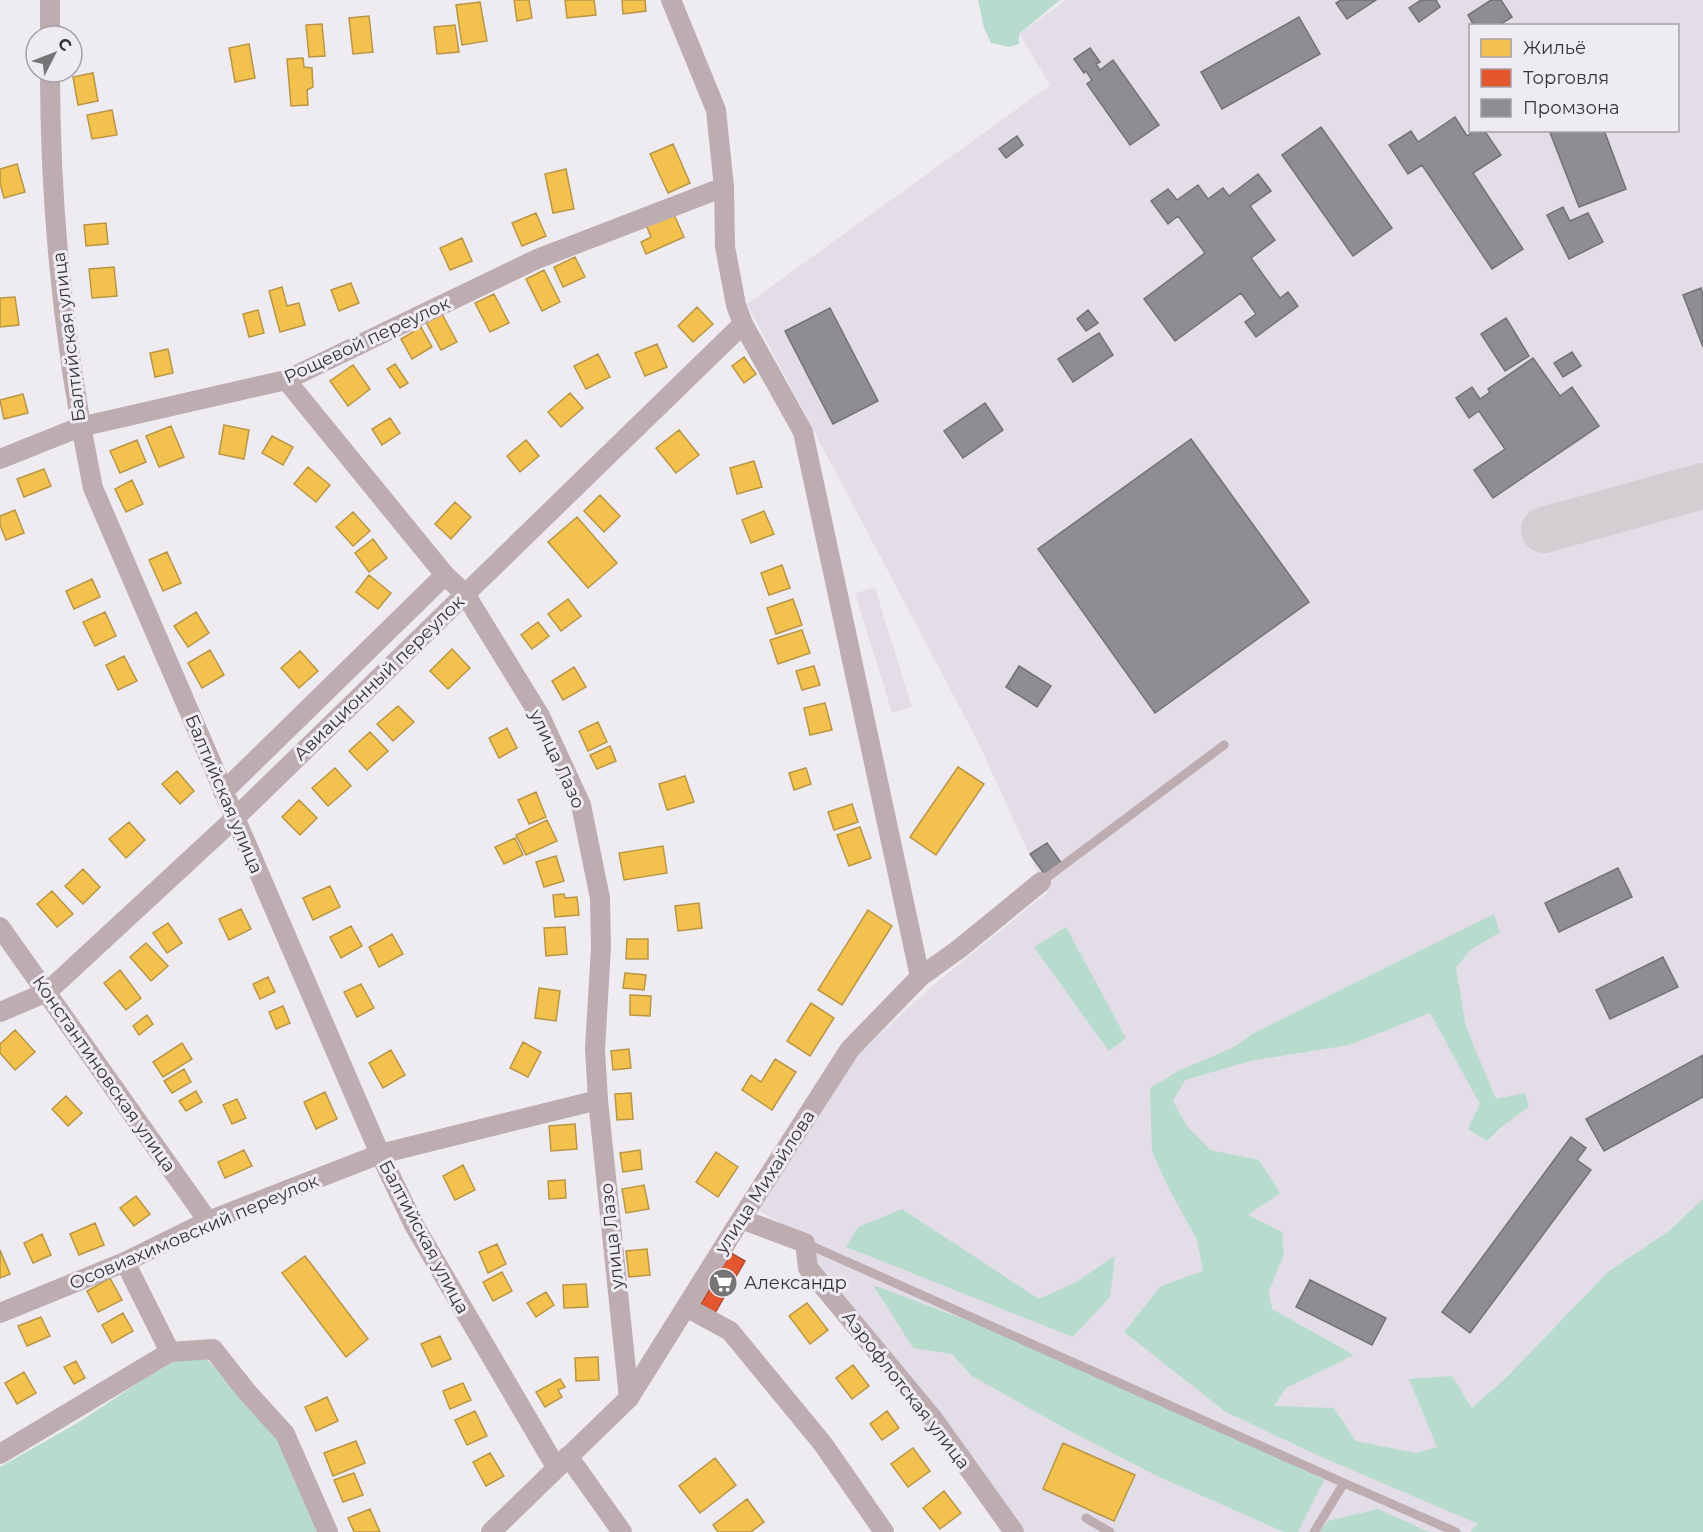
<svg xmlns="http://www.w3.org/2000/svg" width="1703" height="1532" viewBox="0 0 1703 1532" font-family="Montserrat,sans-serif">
<rect width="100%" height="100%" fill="#efecf1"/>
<path fill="#e3dde7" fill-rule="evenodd" d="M1066 0H1703V1532H1022L820 1270 807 1238 758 1210 856 1056 931 987 1047 893 978 742 747 304 1050 85 1019 34ZM1470 26H1678V130H1470Z
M875 588 912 707 892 713 855 593Z"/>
<path fill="#b7dccd" d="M978 0H1060L1019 34V44L1010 47 991 43 984 28Z
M1494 914 1500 932 1469 951 1456 968 1466 1027 1496 1099 1525 1093 1529 1107 1500 1128 1487 1141 1468 1129 1480 1104 1430 1013 1349 1045 1250 1061 1185 1080 1173 1101 1187 1126 1210 1150 1259 1160 1280 1193 1248 1215 1282 1232 1284 1254 1269 1291 1272 1309 1354 1355 1286 1388 1274 1406 1334 1408 1356 1441 1416 1453 1437 1447 1409 1379 1452 1376 1472 1408 1505 1379 1609 1271 1669 1231 1703 1199V1532H1470L1478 1524 1319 1456 1226 1412 1124 1332 1161 1286 1203 1271 1197 1240 1167 1185 1152 1151 1150 1088 1180 1070 1232 1048 1254 1033Z
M1066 927 1126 1038 1109 1051 1034 947Z
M902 1209 1039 1299 1076 1282 1115 1256 1110 1297 1073 1337 846 1247 858 1227Z
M873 1285 1100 1370 1324 1480 1298 1532H1284L1155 1475 1070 1431 972 1376 952 1354 913 1348Z
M206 1358 278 1441 318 1532H0V1467L79 1422 144 1379 175 1361Z
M1378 1509 1429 1532H1319L1328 1521Z"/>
<path fill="#f2c14e" stroke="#b99647" stroke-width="1.5" d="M514 0H529L532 18 517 21Z
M565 0H594L596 15 567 18Z
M622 0H645L646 11 623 14Z
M480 2 487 41 462 45 456 5Z
M369 16 373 52 353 54 349 18Z
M322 24 325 56 309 57 306 25Z
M455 25 459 52 437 54 434 27Z
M249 44 255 78 235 82 229 48Z
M303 58 304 67 312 68 313 87 307 90 308 105 291 106 287 59Z
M93 73 98 101 78 105 73 77Z
M112 110 117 135 92 139 87 115Z
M673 144 690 183 668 193 650 154Z
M17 164 25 192 4 198 0 183V169Z
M566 169 574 209 553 213 545 174Z
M672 210 684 237 646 254 641 242 651 237 645 222Z
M536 213 546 236 522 246 512 223Z
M106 223 108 244 86 246 84 225Z
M462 238 472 261 450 270 440 248Z
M575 257 585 277 563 287 554 267Z
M114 267 117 296 92 298 89 269Z
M544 270 560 302 542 311 526 279Z
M351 283 359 303 339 311 331 290Z
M282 287 287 306 299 303 305 325 280 332 269 291Z
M494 294 509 323 490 332 475 303Z
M15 297 19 325 0 327V298Z
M697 307 713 324 693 342 678 326Z
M258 310 264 333 249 337 243 314Z
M442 314 457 342 441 350 426 322Z
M421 327 432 347 412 359 401 339Z
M657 344 667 367 645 376 635 353Z
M168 349 173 373 155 377 150 353Z
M598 354 610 377 586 389 574 366Z
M744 357 756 374 744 383 732 366Z
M395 364 408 383 400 388 387 369Z
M353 365 370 389 348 406 330 381Z
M570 393 583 408 561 427 548 412Z
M23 394 28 413 4 419 0 400Z
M390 418 400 433 382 445 372 429Z
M224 425 249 430 244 459 219 454Z
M171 426 184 457 159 467 146 436Z
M679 430 699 455 676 473 656 448Z
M272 436 293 447 283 465 262 453Z
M137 440 146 462 120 473 110 451Z
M526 440 539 456 520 472 507 456Z
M754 461 762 487 737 494 730 468Z
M308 467 330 485 316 502 294 484Z
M44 469 51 486 24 497 17 479Z
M132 480 143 504 126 512 115 489Z
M600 495 620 516 604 532 584 511Z
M455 502 471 517 451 539 435 524Z
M15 510 24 533 6 540 0 525V516Z
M764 511 774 534 751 543 742 520Z
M353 512 370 531 353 546 336 527Z
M577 517 617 563 588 588 548 542Z
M373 539 387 558 369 572 355 553Z
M167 552 181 583 163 591 149 560Z
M782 565 790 588 769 595 761 573Z
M369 575 391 593 378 609 356 592Z
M92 579 100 597 74 609 66 591Z
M568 599 581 616 561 631 548 614Z
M793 599 802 625 776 634 767 608Z
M105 612 116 636 95 646 83 622Z
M196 612 209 633 188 647 174 626Z
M538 622 549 636 532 649 521 635Z
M802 630 810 653 778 664 770 640Z
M452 649 470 668 448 689 430 671Z
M210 650 224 675 202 688 188 663Z
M300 651 318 671 299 688 281 668Z
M124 656 137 681 118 690 106 665Z
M814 666 820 685 802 690 796 671Z
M574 667 586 687 563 700 552 681Z
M825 703 832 730 810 735 804 708Z
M398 706 414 722 393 741 377 724Z
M598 722 607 742 588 751 579 731Z
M507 728 517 748 499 758 489 738Z
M370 732 388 751 367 770 349 751Z
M610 746 616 761 597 769 590 755Z
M958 767 984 784 936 855 910 837Z
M335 768 351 786 328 806 312 788Z
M806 768 811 784 794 790 789 773Z
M177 771 194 791 180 804 162 784Z
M685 776 694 802 667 810 659 784Z
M536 792 546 817 529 824 518 800Z
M299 800 317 818 300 835 282 817Z
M852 804 858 822 834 830 828 812Z
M547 820 557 841 526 855 516 835Z
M129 822 145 840 126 858 109 839Z
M860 827 871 858 849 866 837 835Z
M515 838 523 855 504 864 495 847Z
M663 846 667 873 624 880 619 853Z
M556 856 564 881 544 887 536 862Z
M83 869 100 887 83 904 65 886Z
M330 886 340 907 313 920 303 898Z
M52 891 73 914 57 927 37 904Z
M564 894 565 898 577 897 579 915 555 917 553 895Z
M699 903 702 928 678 931 675 906Z
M241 909 251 929 229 940 219 919Z
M868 910 892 926 842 1005 818 990Z
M168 923 182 943 167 953 153 933Z
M351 926 362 946 341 958 330 937Z
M565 927 567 954 546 956 544 928Z
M392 934 403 954 379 967 369 947Z
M627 939H648V959H626Z
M146 943 168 966 151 981 130 957Z
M120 970 141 998 126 1010 104 983Z
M625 973 646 975 644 990 623 988Z
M268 977 275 992 260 999 253 984Z
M361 984 374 1008 357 1017 344 992Z
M539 988 560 991 556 1021 535 1018Z
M630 995 651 996 650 1016 630 1015Z
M811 1003 834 1018 810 1056 787 1041Z
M283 1006 290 1023 276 1029 269 1012Z
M147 1015 153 1024 139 1035 133 1026Z
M15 1030 35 1052 15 1070 0 1053V1044Z
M523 1042 541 1052 528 1077 510 1068Z
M182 1043 192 1059 163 1077 153 1062Z
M629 1049 631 1068 613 1070 611 1051Z
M391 1050 405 1075 383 1088 369 1063Z
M775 1059 796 1072 772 1110 742 1090 751 1075 761 1082Z
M184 1069 191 1082 172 1093 164 1081Z
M196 1091 202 1102 186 1111 179 1101Z
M325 1092 337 1119 316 1129 304 1102Z
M631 1093 633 1119 617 1120 615 1094Z
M66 1096 82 1113 68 1126 52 1109Z
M237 1099 246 1118 232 1124 223 1105Z
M575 1124 577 1149 551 1151 549 1126Z
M244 1150 252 1166 225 1178 218 1162Z
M640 1150 642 1169 623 1172 620 1153Z
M716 1152 738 1167 718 1197 696 1182Z
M463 1165 475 1190 455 1200 443 1176Z
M565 1180 566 1198 549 1199 548 1181Z
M644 1185 649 1209 626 1213 622 1189Z
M136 1196 150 1214 134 1226 120 1208Z
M95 1223 104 1245 79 1255 70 1234Z
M42 1234 51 1255 33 1263 24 1243Z
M497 1244 506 1264 488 1273 479 1252Z
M647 1249 650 1275 629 1277 626 1251Z
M0 1250 10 1274 0 1278Z
M305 1256 368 1339 346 1357 282 1273Z
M502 1272 512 1291 493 1301 483 1282Z
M110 1278 122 1300 98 1312 87 1291Z
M586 1284 588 1307 564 1308 563 1285Z
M546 1292 554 1305 536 1317 527 1303Z
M807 1303 828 1330 810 1344 789 1316Z
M123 1313 133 1331 112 1343 102 1325Z
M41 1317 50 1336 27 1346 18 1326Z
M440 1336 451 1359 432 1367 421 1344Z
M598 1357 599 1380 576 1381 575 1358Z
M76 1361 85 1378 74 1384 64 1367Z
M853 1365 869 1386 852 1399 836 1378Z
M24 1372 36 1393 17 1404 5 1383Z
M560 1379 565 1387 558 1390 562 1397 545 1407 536 1392Z
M463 1383 471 1400 450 1409 443 1391Z
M327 1397 338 1421 316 1431 305 1407Z
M475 1411 487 1436 467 1445 455 1420Z
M887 1411 899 1428 882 1440 870 1424Z
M356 1441 365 1463 333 1476 324 1453Z
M1063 1443 1135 1475 1114 1521 1043 1489Z
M913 1448 930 1471 908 1487 891 1464Z
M490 1453 504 1476 486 1486 473 1462Z
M715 1458 736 1485 700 1513 679 1486Z
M354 1473 363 1495 343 1502 334 1480Z
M944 1491 961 1513 940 1529 923 1508Z
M747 1499 764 1522 751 1532H718L713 1525Z
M370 1509 380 1532H354L348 1518Z"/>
<path fill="#e4572e" stroke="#b04c30" stroke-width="1.5" d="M731 1253 745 1261 715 1313 701 1304Z"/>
<path fill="#8d8d92" stroke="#737276" stroke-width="1.5" d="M1341 0H1376L1347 19 1336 3Z
M1421 0H1436L1440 7 1419 22 1409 8Z
M1491 0H1501L1512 17 1498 26H1474L1468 15Z
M1299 17 1320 54 1222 109 1201 72Z
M1090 48 1100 62 1096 64 1100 70 1113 60 1159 125 1130 145 1087 84 1092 80 1086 71 1084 73 1074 59Z
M1455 117 1467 136 1476 130H1484L1501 155 1473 173 1523 249 1492 269 1422 165 1408 174 1389 145 1411 131 1418 142Z
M1321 127 1392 228 1353 256 1282 155Z
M1549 130H1604L1626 189 1579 207Z
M1017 136 1023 145 1006 158 999 149Z
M1258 174 1271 191 1250 206 1275 240 1251 258 1280 298 1288 292 1298 306 1256 337 1245 322 1256 314 1241 293 1175 341 1144 299 1205 253 1178 216 1168 224 1151 201 1168 189 1177 200 1198 185 1208 199 1223 188 1229 196Z
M1563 207 1570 221 1588 213 1603 242 1569 259 1547 215Z
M1701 288 1703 294V347L1683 295Z
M830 308 878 401 833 424 785 331Z
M1088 310 1098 323 1086 331 1077 319Z
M1506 318 1529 356 1505 371 1481 334Z
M1099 333 1113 355 1073 382 1058 359Z
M1572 352 1581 366 1563 377 1554 363Z
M1533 358 1560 396 1572 387 1599 426 1493 498 1474 470 1505 449 1479 411 1469 418 1456 398 1472 387 1480 399 1490 392 1488 389Z
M985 403 1003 430 963 458 944 431Z
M1191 439 1309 602 1155 713 1038 549Z
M1019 666 1051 686 1037 707 1006 687Z
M1047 843 1062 864 1045 875 1030 854Z
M1618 868 1632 897 1559 932 1545 903Z
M1663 957 1678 987 1610 1019 1596 990Z
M1703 1055V1097L1604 1151 1586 1119Z
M1571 1137 1586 1148 1577 1160 1591 1170 1470 1333 1442 1312Z
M1310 1280 1386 1318 1372 1345 1296 1307Z"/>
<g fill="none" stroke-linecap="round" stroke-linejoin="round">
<path stroke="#d4ced2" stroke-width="46" d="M1544 530 1703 486"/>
<path stroke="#bdacb0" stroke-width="9" d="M1041 882 1224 745
M805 1243 1344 1483
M1086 1518 1110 1532
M1314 1532 1344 1483 1456 1532"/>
<path stroke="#bdacb0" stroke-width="20" d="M671 0 716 110 724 187 725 247 736 305 743 324 803 432 920 977
M50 36V0
M50 72C50 209 65 354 93 488L380 1154 414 1225 556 1467
M286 380 445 575 465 594 540 716 581 805 600 898 601 947 595 1049 598 1100 629 1398
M0 459 80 427 286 380 537 259 724 187
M223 792 445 575
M0 927 208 1221
M0 1012 47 992 234 819 743 324
M741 1219 805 1243 808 1268 934 1420 1014 1532
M125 1262 170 1352
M686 1307 730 1331 823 1444 884 1532
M0 1313 125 1262 208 1221 380 1154 598 1100
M0 1454 170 1352 213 1349 247 1392 285 1434 328 1532
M568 1456 622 1532
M491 1532 629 1398 741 1219 850 1049 920 977 959 949 1041 882"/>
</g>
<defs>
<g id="supermarket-disc" transform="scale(1.5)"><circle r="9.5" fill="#767477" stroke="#efebf2"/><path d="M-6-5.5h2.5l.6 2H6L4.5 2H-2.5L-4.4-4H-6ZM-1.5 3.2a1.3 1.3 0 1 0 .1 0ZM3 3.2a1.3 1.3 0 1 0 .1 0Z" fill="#fff"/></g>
</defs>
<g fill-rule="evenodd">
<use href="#supermarket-disc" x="723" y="1283"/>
</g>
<g text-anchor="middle" stroke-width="6" stroke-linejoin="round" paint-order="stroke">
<g font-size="18" fill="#353336" stroke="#efebf2">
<text transform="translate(69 337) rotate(-97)" y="6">Балтийская улица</text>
<text transform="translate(367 340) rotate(-25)" y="6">Рощевой переулок</text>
<text transform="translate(379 678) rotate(-44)" y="6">Авиационный переулок</text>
<text transform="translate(557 759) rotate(65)" y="6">улица Лазо</text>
<text transform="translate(224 794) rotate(67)" y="6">Балтийская улица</text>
<text transform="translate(104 1074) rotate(55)" y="6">Константиновская улица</text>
<text transform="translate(765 1182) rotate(-57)" y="6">улица Михайлова</text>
<text transform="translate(194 1232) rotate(-23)" y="6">Осовиахимовский переулок</text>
<text transform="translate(612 1236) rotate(-96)" y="6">улица Лазо</text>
<text transform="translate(424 1237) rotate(62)" y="6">Балтийская улица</text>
<text transform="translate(906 1390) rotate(52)" y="6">Аэрофлотская улица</text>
</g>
<g font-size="18" fill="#353336" stroke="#efebf2" text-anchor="start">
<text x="744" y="1289">Александр</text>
</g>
</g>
<rect x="1469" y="24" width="210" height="108" fill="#efebf2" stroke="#a5a1a7" stroke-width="1.5"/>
<rect x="1481" y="39" width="30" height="18" fill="#f2c14e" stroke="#a5a1a7" stroke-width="1.5"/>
<text x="1523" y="54" font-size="18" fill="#353336">Жильё</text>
<rect x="1481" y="69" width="30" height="18" fill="#e4572e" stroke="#a5a1a7" stroke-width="1.5"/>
<text x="1523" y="84" font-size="18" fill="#353336">Торговля</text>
<rect x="1481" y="99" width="30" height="18" fill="#8d8d92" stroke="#a5a1a7" stroke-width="1.5"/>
<text x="1523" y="114" font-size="18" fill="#353336">Промзона</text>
<g transform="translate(54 54) rotate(48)"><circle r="28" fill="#efebf2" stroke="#a5a1a7" stroke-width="1.5"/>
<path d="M0-4.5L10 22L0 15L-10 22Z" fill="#767477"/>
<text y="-9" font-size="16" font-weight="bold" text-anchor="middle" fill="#353336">С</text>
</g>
</svg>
